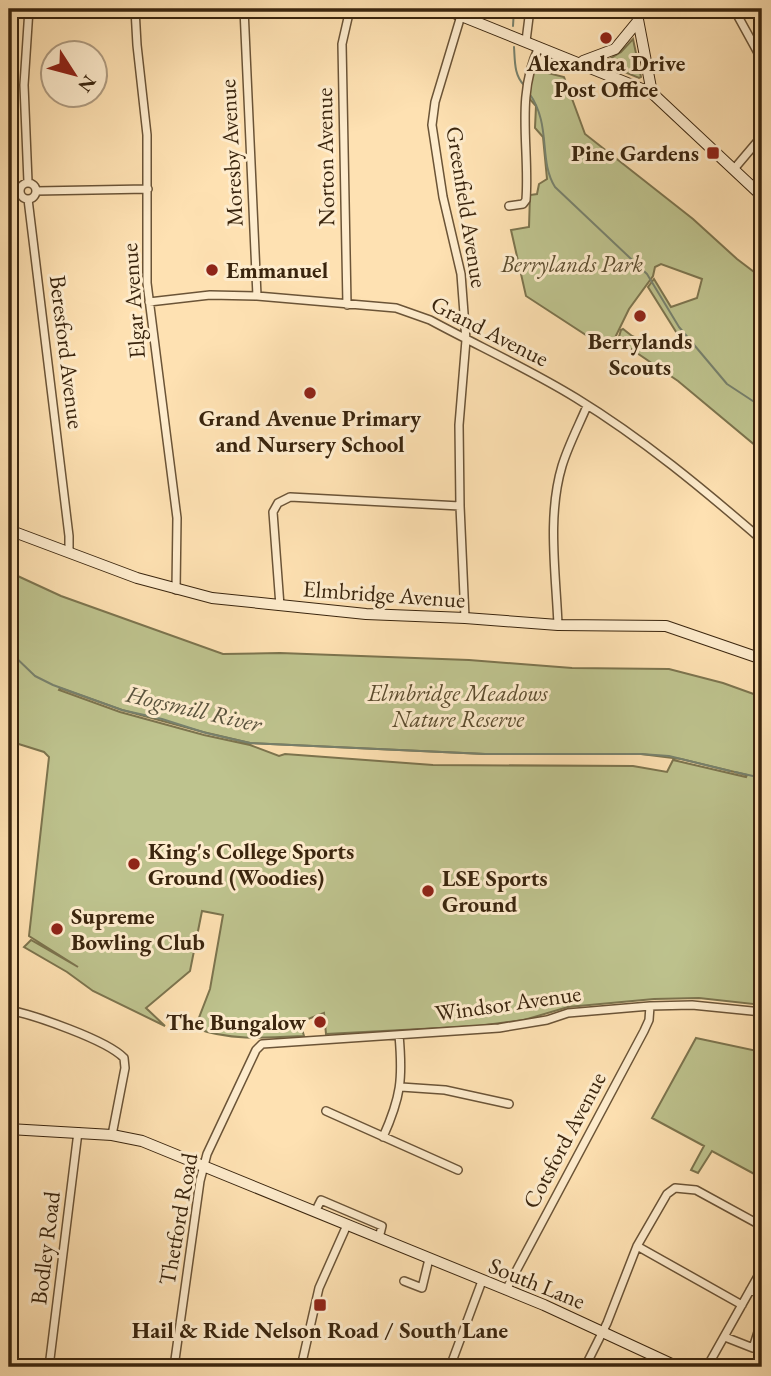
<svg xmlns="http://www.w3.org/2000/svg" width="771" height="1376" viewBox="0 0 771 1376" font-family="'EB Garamond',serif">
<rect width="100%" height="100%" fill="#fee1b2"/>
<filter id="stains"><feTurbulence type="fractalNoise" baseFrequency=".00286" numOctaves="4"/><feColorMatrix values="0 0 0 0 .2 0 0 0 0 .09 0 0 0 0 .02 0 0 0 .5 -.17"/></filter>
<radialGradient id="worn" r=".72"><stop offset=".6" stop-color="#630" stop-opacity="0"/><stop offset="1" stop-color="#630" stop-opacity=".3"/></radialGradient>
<path fill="#bec38e" stroke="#7c744e" stroke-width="2" fill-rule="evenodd" d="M633 39 641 77 639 78 603 63 621 52Z
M532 69 564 77 585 134 693 219 737 259 762 278V451L678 381 618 340 621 330 623 329 632 336 664 350 683 343 648 287 654 279 671 307 697 298 702 279 661 264 655 267 653 276 629 309 609 350 526 296 511 230 529 227 530 195 537 194 539 184 547 179 543 137 535 128 536 106 527 96Z
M9 572 61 596 223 654 280 653 469 660 572 668 669 669 723 683 762 697V1005L699 998 654 999 568 1007 524 1020 478 1026 326 1034 324 1013 300 1022 304 1036C267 1038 230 1041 195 1028L210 989 223 915 202 911 190 971 146 1008 165 1026 93 991 67 972 24 947 31 940 78 967 29 936 49 757 44 752 9 741ZM60 688 122 710 203 732 250 743 485 754H641L681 759 747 775 746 777 673 760 667 772 633 766 433 765 285 754 279 756 250 745 204 735 120 712 59 690Z
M696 1038 762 1052V1167L758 1176 712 1151 698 1173 691 1170 704 1146 652 1118Z"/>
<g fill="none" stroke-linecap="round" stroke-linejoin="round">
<path stroke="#77816d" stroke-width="2" d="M513 26 514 9
M514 47C515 61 514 75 524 85
M529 93C552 125 538 160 555 187L647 274 679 327 727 384 762 407
M9 651 35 676 53 685 122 710 162 719 206 733 250 743 485 754H641L669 756 730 771
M735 772 762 778"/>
<g stroke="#6b5437" stroke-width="10">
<path id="street" d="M135 9 137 45 147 135V283L177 518 176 590
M244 9 257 296
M463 9 435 102 432 125 443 197 461 274 466 340 459 425 460 506 465 618
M734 9 762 60
M526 41 530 9
M734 169 762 136
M28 182 24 85 29 9
M20 191a8 8 0 1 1 16 0a8 8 0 1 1-16 0Z
M36 191 148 189
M28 199 69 536V551
M509 206 523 204 526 200C530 149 515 96 539 47
M149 302 210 295 257 296 396 308 430 320C478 346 529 369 576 398 643 439 703 489 762 540
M347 305 342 44 350 9
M280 606 273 512 278 503 290 497 460 506
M558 625C556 574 547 516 562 466 568 446 579 425 587 406
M9 1010C34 1015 107 1040 124 1058L125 1068 112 1135
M401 1087 445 1090 509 1104
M326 1111 458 1170
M383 1137C401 1097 403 1079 399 1035
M315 1212 321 1200 382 1226 379 1238
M637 1246 742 1305
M404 1281 422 1288 429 1259
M506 1290 644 1031 649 1020 650 1006
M750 1290 762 1293
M725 1337 753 1348 758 1332 762 1331
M49 1367 78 1132
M174 1367 200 1181 207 1154 256 1050 262 1044 499 1028 547 1020 568 1013 650 1006 692 1005 762 1012
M301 1367 319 1288 347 1225
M450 1367 482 1281
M585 1367 607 1323 637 1246 667 1194 675 1188 696 1190 762 1226
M707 1367 762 1269"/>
</g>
<g stroke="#3a250e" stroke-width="12">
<path id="secondary" d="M444 9 652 93 762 196
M636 9 652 93
M582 64 583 61 615 49 638 21
M9 530 137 578 212 598 366 614 465 618 558 625 666 626 762 659
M9 1129 112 1135 142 1141 544 1305 678 1367"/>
</g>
<use href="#street" stroke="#feeccd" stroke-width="7"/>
<use href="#secondary" stroke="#feeccd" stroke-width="10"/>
</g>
<g fill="#8f2418" stroke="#feeccd" stroke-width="2.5">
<circle cx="606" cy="38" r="7"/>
<rect x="706" y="146" width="14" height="14" rx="3.5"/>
<circle cx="212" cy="270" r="7"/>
<circle cx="640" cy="316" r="7"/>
<circle cx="310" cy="393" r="7"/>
<circle cx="134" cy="864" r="7"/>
<circle cx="428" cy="891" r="7"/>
<circle cx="57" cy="929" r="7"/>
<circle cx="320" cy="1022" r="7"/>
<rect x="313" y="1298" width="14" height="14" rx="3.5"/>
</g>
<g text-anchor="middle" stroke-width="6" stroke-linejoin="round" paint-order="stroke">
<g font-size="23" font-weight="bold" fill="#3a250e" stroke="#feeccd">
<text x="606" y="71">Alexandra Drive<tspan x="606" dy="26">Post Office</tspan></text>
<text x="699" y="161" text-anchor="end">Pine Gardens</text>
<text x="226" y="278" text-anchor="start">Emmanuel</text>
<text x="640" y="349">Berrylands<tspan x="640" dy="26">Scouts</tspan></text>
<text x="310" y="426">Grand Avenue Primary<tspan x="310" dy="26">and Nursery School</tspan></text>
<text x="148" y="859" text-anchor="start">King's College Sports<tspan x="148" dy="26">Ground (Woodies)</tspan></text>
<text x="442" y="886" text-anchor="start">LSE Sports<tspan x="442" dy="26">Ground</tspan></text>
<text x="71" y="924" text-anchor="start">Supreme<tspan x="71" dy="26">Bowling Club</tspan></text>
<text x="306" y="1030" text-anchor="end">The Bungalow</text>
<text x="320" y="1338">Hail &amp; Ride Nelson Road / South Lane</text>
</g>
<g font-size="23" fill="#3a250e" stroke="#feeccd">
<text transform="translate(231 153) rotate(-93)" y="8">Moresby Avenue</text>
<text transform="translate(325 157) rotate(-91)" y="8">Norton Avenue</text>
<text transform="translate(467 207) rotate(81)" y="8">Greenfield Avenue</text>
<text transform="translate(133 301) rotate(-94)" y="8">Elgar Avenue</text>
<text transform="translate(490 331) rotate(27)" y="8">Grand Avenue</text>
<text transform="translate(67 352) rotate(83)" y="8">Beresford Avenue</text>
<text transform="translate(384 594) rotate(4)" y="8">Elmbridge Avenue</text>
<text transform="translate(508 1003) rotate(-8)" y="8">Windsor Avenue</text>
<text transform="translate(564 1140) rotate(-62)" y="8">Cotsford Avenue</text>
<text transform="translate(178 1219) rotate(-80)" y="8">Thetford Road</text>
<text transform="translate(45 1248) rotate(-83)" y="8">Bodley Road</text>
<text transform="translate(537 1283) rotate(22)" y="8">South Lane</text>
</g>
<g font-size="23" font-style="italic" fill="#5b4c2e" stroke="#feeccd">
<text x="572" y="272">Berrylands Park</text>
<text x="458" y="701">Elmbridge Meadows<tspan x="458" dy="26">Nature Reserve</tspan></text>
</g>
<g font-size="24" font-style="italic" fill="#59533d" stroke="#feeccd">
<text transform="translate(194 709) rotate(13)" y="8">Hogsmill River</text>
</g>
</g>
<rect width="771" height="1376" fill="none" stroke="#fee1b2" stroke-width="35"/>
<rect x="10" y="10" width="750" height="1355" fill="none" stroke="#3a250e" stroke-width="3.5"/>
<rect x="18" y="18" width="736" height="1341" fill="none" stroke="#3a250e" stroke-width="2"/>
<g transform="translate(74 74) rotate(126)"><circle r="33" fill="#feeccd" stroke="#b09c81" stroke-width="2"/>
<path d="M0-5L12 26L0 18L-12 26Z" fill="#8f2418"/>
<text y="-10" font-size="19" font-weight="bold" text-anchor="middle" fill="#3a250e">N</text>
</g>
<rect width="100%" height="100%" filter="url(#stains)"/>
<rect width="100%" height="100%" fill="url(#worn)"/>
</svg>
